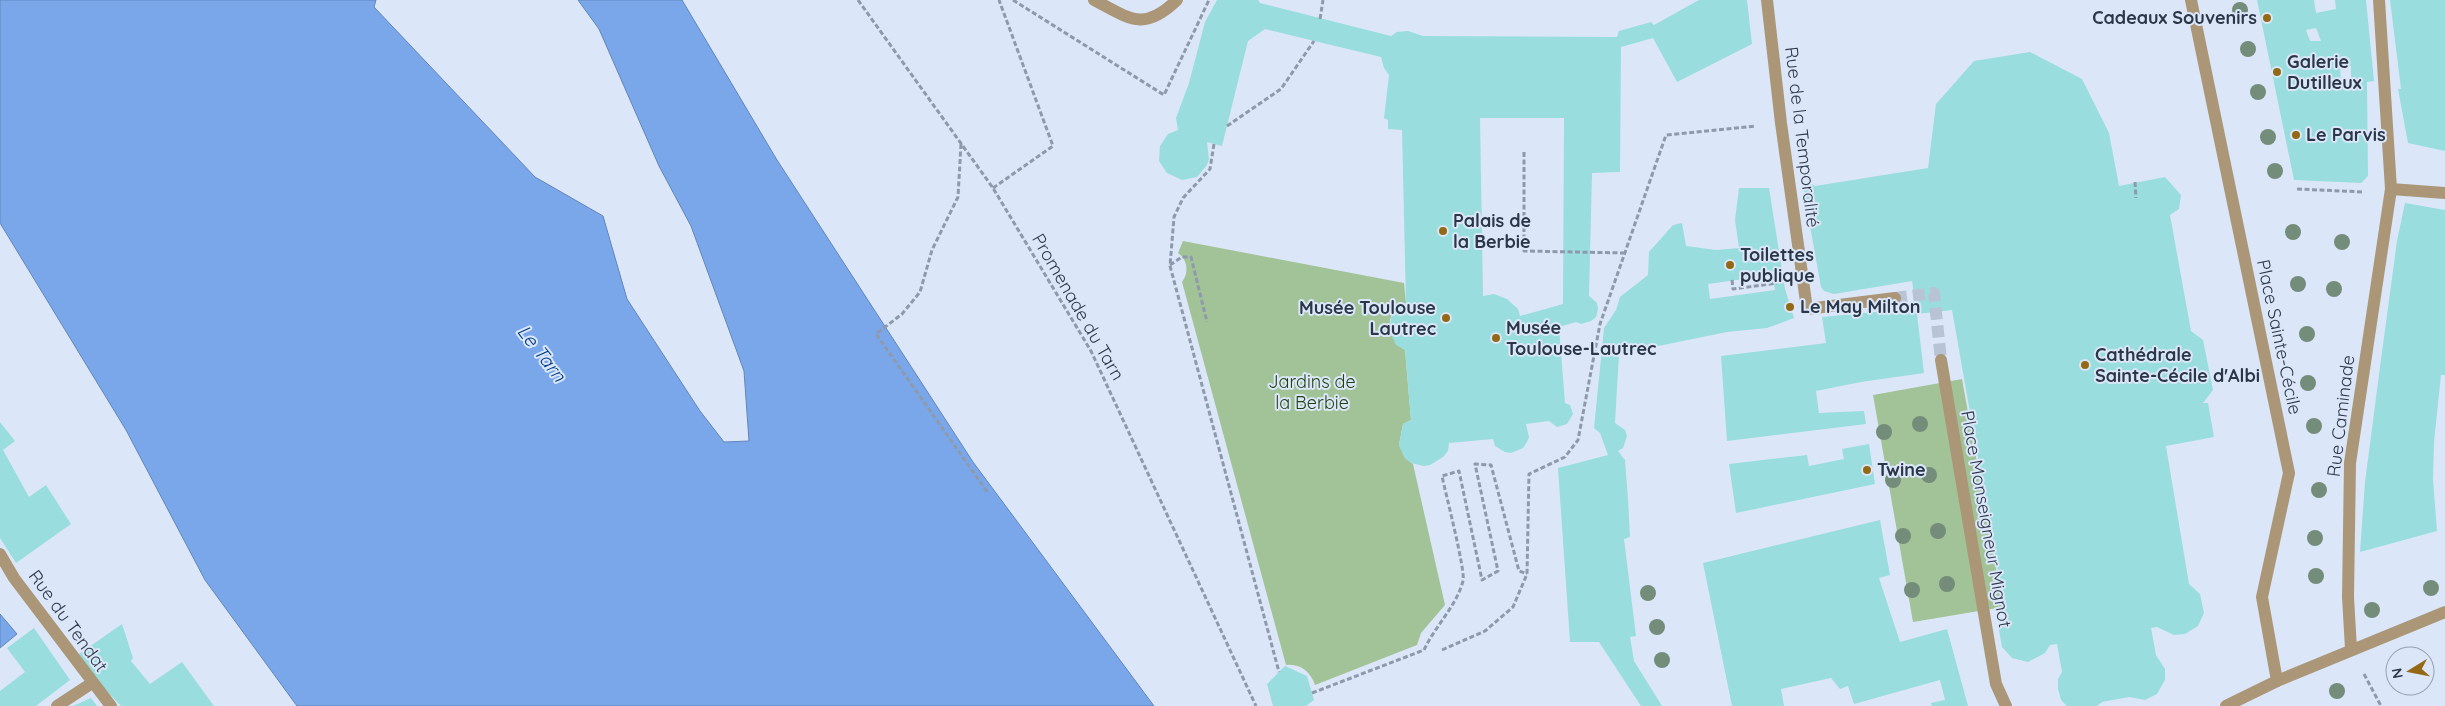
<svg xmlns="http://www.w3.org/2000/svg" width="2445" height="706" viewBox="0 0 2445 706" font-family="Quicksand,sans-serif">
<rect width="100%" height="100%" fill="#dbe7f9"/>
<path fill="#a2c397" d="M1183 241 1404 283 1406 303C1382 312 1387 339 1405 350L1411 420 1403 424 1399 445 1405 458 1413 464 1445 605 1421 633 1417 645 1315 685C1311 672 1300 663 1286 665L1182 282C1189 273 1188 260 1178 253Z
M1962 379 2003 607 1913 622 1873 395Z"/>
<path fill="#7aa7ea" stroke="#6285b9" d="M0 0H376L374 7 535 177 603 216 627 299 700 411 724 442 749 441 744 371 691 226 659 166 599 29 578 0H682L777 160 973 462 1154 706H297L205 580 126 430 0 223Z
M0 614 17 634 0 648Z"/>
<path fill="#99ddde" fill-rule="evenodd" d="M1217 0H1258L1260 3 1391 36 1397 32 1408 31 1423 36 1617 37 1619 31 1651 22 1654 25 1699 0H1747L1752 44 1677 82 1653 38 1621 47 1620 172 1592 173 1589 296 1597 303 1598 309 1596 317 1591 321 1581 324 1576 322 1559 327 1565 403 1570 405 1573 414 1567 424 1557 427 1549 421 1526 424 1529 437 1527 442 1523 448 1511 453 1505 452 1495 446 1493 439 1449 443 1448 451 1443 457 1430 465 1424 466 1411 463 1405 458 1399 445 1403 424 1411 420 1405 350 1396 345 1389 329 1392 314 1406 303 1402 130 1388 129V120L1384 118 1389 75 1384 68 1381 57 1265 29 1248 41 1222 146 1207 142 1209 159 1207 165 1197 177 1182 180 1167 173 1159 161 1160 146 1168 134 1178 130 1176 118 1189 83 1205 22ZM1480 118H1564L1563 304 1520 316 1518 309 1507 299 1494 294 1483 296Z
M2257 0H2314L2316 13 2336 9 2335 0H2366L2374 81 2367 82 2368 176 2361 183 2294 180ZM2316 28 2321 41H2310L2306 30ZM2340 66H2351V83L2341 85Z
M2390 0H2445V151L2408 143 2398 89H2401Z
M2030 52 2082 79 2109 133 2119 186 2165 177 2181 195 2179 209 2170 215 2191 331 2203 340 2213 390 2203 403H2208L2214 437 2166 446 2189 584 2200 594 2204 613 2198 626 2185 634 2174 635 2157 627 2151 628 2156 655 2165 669V680L2157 694 2145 700 2129 697 2102 702 2097 706H2067L2061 700 2058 689V679L2062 672 2057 644 2050 645 2045 653 2028 662 2012 658 2002 647 1999 630 2006 617 1952 310 1917 314 1924 373 1861 382 1816 391 1819 413 1864 411 1866 424 1727 441 1721 356 1826 343 1822 317 1916 308 1912 281 1834 294 1824 291 1821 287 1803 187 1812 184 1815 186 1928 168 1936 104 1974 61Z
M1739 188H1769L1785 289 1794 318 1767 328 1727 332 1619 354 1615 423 1625 430 1627 436 1623 448 1618 451 1625 460 1628 499 1630 537 1624 539 1636 636 1630 637 1634 661 1662 706H1641L1599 642H1570L1558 468 1608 455 1600 433 1594 428 1604 328 1616 310 1620 297 1648 275 1649 252 1673 225 1682 223 1686 246 1716 250 1739 248 1735 220ZM1772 275 1775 290 1710 299 1708 284Z
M2405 203 2445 210V375H2441L2434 442 2433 479 2437 531 2360 552 2365 482 2380 367 2397 241Z
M0 422 15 441 3 450 29 497 46 485 71 524 16 563 0 538Z
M1869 444 1875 484 1736 513 1729 464 1807 455 1809 466 1844 459 1842 449Z
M1880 520 1890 575 1879 578 1900 642 1947 629 1968 706H1932L1931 703 1945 700 1940 680 1854 704 1848 686 1840 689 1831 678 1781 689 1784 706H1732L1703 563Z
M122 624 133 658 131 661 150 684 182 662 214 706H121L98 682 79 654Z
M34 628 70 680 36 706H0V691L25 672 7 648Z
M1285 666 1307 676 1314 700 1306 706H1273L1267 684Z
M91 698 97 706H73Z"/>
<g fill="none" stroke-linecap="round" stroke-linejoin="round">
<path stroke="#b8c4d6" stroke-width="12" stroke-dasharray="12 6" stroke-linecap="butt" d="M1895 298 1934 293 1941 360"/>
<path stroke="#8e9aac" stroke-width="3" stroke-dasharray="5 2.5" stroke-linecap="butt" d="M858 0 993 188 1091 351 1256 706
M1013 0 1164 95 1209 0
M1320 19 1323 0
M1227 126 1281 89 1314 41
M961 144 958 197 932 250 920 292 902 314 876 334 988 493
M1214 144 1210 169 1183 198 1174 217 1170 266 1279 672
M1524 152V251L1625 253
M2135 182 2136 198
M993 188 1053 146 999 0
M2297 189 2364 192
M1170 265 1182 257H1191L1207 322
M1732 280 1733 289 1777 283
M1442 650 1485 631 1513 607 1527 574 1529 474 1565 457 1578 440 1600 324 1666 135 1756 126
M2364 674 2381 706
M1312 693 1424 650C1435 626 1456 607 1463 581 1466 572 1445 491 1442 476L1459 471 1482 580 1498 571 1475 464 1491 465 1519 571 1527 574"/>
<path stroke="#ab9778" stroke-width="12" d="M1941 360 1996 684 2006 706"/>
<path stroke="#ab9778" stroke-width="12" d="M1767 0 1781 123 1807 309 1895 298"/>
<path stroke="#ab9778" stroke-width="12" d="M2191 0 2289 473 2262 597 2277 681 2226 706
M2379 0 2391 189 2445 193
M0 554 14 578 111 706
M2351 649 2348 597 2350 463 2391 189
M57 706 92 683"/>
<path stroke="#ab9778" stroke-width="12" d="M1094 0C1130 19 1144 32 1177 0
M2277 681 2445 612"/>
</g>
<g fill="#748c7a">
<circle cx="2240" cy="10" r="8"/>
<circle cx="2248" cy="49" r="8"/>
<circle cx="2258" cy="92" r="8"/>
<circle cx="2268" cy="137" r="8"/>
<circle cx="2275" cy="171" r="8"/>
<circle cx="2293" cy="232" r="8"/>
<circle cx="2342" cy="242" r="8"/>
<circle cx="2298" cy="284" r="8"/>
<circle cx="2334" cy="289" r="8"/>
<circle cx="2307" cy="334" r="8"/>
<circle cx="2308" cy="383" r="8"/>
<circle cx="1920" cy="424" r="8"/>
<circle cx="2314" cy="426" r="8"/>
<circle cx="1884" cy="432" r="8"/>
<circle cx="1929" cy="475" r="8"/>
<circle cx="1893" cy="480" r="8"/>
<circle cx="2319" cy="490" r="8"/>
<circle cx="1938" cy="531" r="8"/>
<circle cx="1903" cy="536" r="8"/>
<circle cx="2315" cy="538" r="8"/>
<circle cx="2316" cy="576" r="8"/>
<circle cx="1947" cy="584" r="8"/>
<circle cx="2431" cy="588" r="8"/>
<circle cx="1912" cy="590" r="8"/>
<circle cx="1648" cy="593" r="8"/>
<circle cx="2372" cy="610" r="8"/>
<circle cx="1657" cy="627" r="8"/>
<circle cx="1662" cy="660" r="8"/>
<circle cx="2337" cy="691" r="8"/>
</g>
<g fill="#946915" stroke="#dbe7f9" stroke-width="2">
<circle cx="2267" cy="18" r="5"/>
<circle cx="2277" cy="72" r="5"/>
<circle cx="2296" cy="135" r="5"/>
<circle cx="1443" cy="231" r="5"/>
<circle cx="1730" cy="265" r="5"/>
<circle cx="1790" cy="307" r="5"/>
<circle cx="1446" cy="318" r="5"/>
<circle cx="1496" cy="338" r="5"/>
<circle cx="2085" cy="365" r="5"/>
<circle cx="1867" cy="470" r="5"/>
</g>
<g text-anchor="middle" stroke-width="4" stroke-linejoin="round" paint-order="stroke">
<g font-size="18" font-weight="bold" fill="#2b3748" stroke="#dbe7f9" text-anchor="start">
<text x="2257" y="24" text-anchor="end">Cadeaux Souvenirs</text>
<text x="2287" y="68">Galerie<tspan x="2287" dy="21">Dutilleux</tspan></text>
<text x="2306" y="141">Le Parvis</text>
<text x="1453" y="227">Palais de<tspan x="1453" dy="21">la Berbie</tspan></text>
<text x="1740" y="261">Toilettes<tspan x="1740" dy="21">publique</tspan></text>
<text x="1800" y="313">Le May Milton</text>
<text x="1436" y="314" text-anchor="end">Musée Toulouse<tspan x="1436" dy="21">Lautrec</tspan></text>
<text x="1506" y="334">Musée<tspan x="1506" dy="21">Toulouse-Lautrec</tspan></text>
<text x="2095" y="361">Cathédrale<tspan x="2095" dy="21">Sainte-Cécile d'Albi</tspan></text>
<text x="1877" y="476">Twine</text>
</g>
<g font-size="18" fill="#2b3748" stroke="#dbe7f9">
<text transform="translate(1802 137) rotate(83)" y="6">Rue de la Temporalité</text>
<text transform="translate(1078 307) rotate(60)" y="6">Promenade du Tarn</text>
<text transform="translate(2279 337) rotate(78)" y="6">Place Sainte-Cécile</text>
<text transform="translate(2341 416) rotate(-83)" y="6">Rue Caminade</text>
<text transform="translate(1986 519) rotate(80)" y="6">Place Monseigneur Mignot</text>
<text transform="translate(68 621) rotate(54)" y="6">Rue du Tendat</text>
</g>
<g font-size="18" fill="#204213" stroke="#dbe7f9">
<text x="1312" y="388">Jardins de<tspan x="1312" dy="21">la Berbie</tspan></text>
</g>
<g font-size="19" font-style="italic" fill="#003d89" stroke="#dbe7f9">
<text transform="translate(542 353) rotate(52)" y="7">Le Tarn</text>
</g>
</g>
<g transform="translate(2410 671) rotate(260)"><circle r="24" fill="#dbe7f9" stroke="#95a1b2"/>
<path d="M0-4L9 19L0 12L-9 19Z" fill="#946915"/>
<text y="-8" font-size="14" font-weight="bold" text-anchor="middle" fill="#2b3748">N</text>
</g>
</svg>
